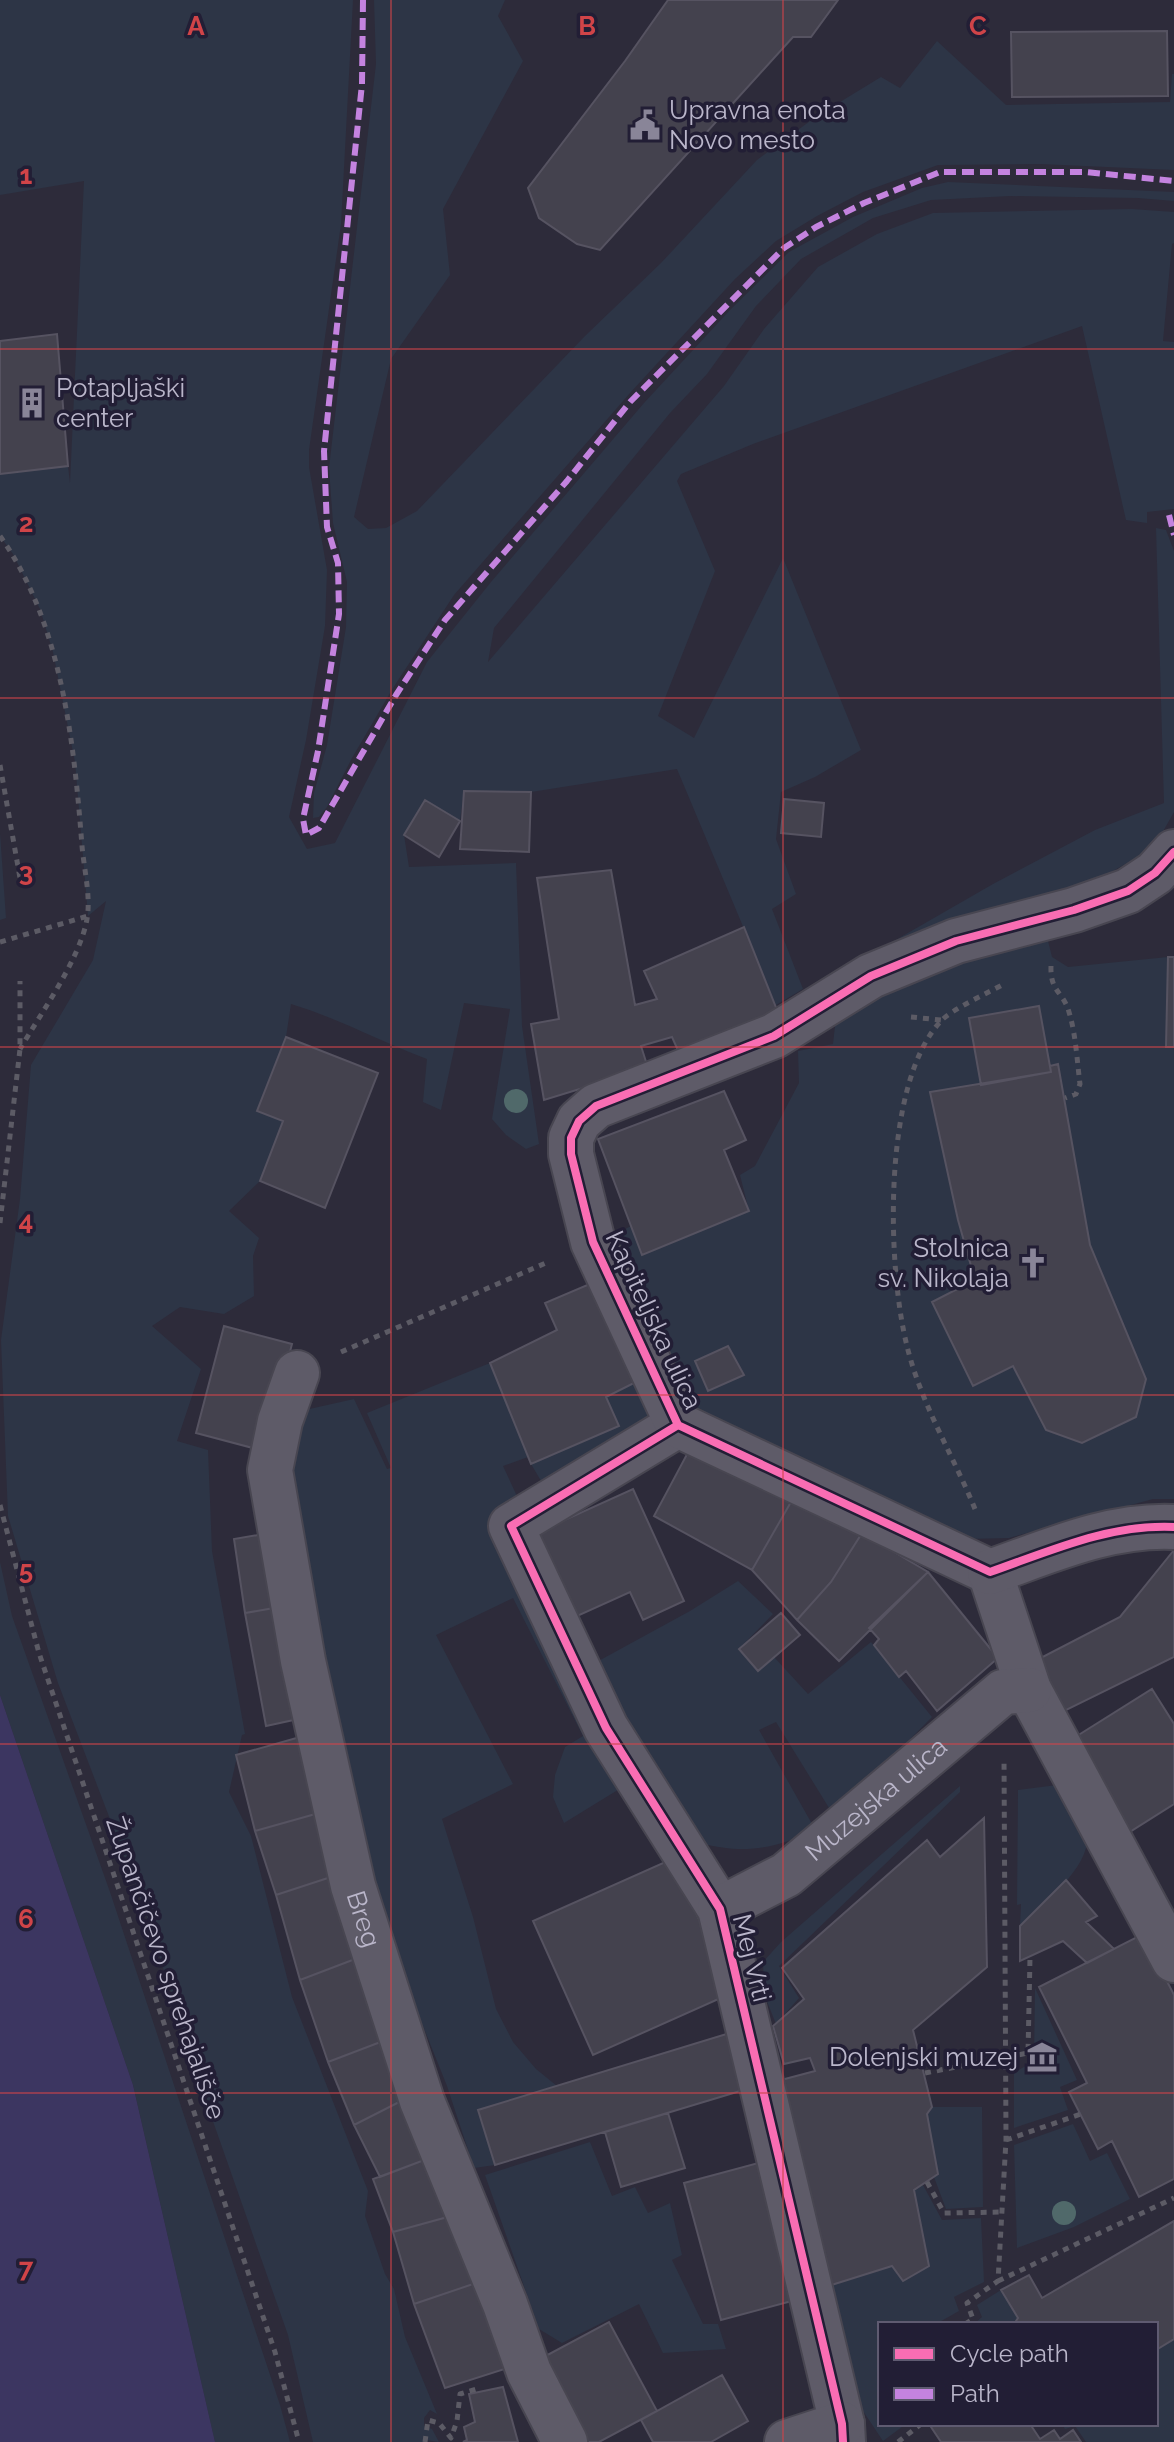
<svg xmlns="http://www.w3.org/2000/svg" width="1174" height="2442" viewBox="0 0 1174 2442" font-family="Raleway,sans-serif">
<rect width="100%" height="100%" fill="#2d2b3a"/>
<path fill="#2d3546" d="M0 0H353L341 224 309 450V467L327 570 325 626 306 740 289 817 307 849 335 843 427 662 491 582 644 403 730 310 789 252 853 217 922 188 948 182 1174 192V201L1138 198 1010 196 931 200 873 218 801 259 756 306 707 374 670 413 494 628 488 662 724 386 764 329 818 267 877 234 933 213 1132 209 1174 212V243L1172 244 1163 341 1174 342V509L1147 512V523L1126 520 1082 326 753 444 681 474 677 481 715 571 658 716 694 738 783 558 861 750 815 777 781 792 776 839 796 894 772 909 803 989 776 1005 677 769 531 792 464 791 460 821 425 800 404 835 409 867 516 863 522 1026 539 1144 526 1149 506 1135 492 1119 510 1009 464 1003 441 1110 423 1102 427 1059C381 1042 338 1018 291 1004L286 1037 257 1110 283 1121 260 1181 229 1211 259 1238 253 1256 254 1296 224 1314 180 1307 152 1326 201 1369 177 1441 208 1450 212 1551 245 1734 242 1735 229 1792 251 1836 292 1997 368 2191 365 2216 385 2274 394 2289 405 2337 437 2414 430 2410 424 2418V2426L432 2429 439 2442 426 2440 424 2442H313L288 2335 202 2090 144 1908 58 1683 8 1516 1 1340 20 1199 31 1065 93 960 106 901 88 916 75 762 53 652 40 609 13 554 0 536V474L68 466 70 483 84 181 0 195Z
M374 0H505L498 16 523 61 443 209 450 275 391 359 354 517 368 529 386 528 417 511 585 336 661 263 757 160 817 116 881 77 900 88 937 41 1006 105 1170 102 1172 74H1174V170L1040 164 938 165 863 192 817 216 776 241 735 279 630 393 454 595 393 688 352 758 327 807 319 817 313 818 314 793 327 745 346 627 347 582 333 523 329 468 376 64Z
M1156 528 1166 530 1174 551V812L1161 835 1141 855 1099 879 854 964 993 884 1095 830 1164 803Z
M0 833 6 918 0 920Z
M1046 933 1052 957 1068 967 1168 957 1166 1047H1174V1499H1153L1009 1538 966 1539 696 1413 609 1237 631 1226 643 1255 749 1211 740 1175 755 1166 799 1083 798 1051 833 1044 835 1026 832 1016 926 972Z
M490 1363 528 1457 503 1466 522 1507 621 1788 564 1823 553 1797 555 1775 565 1747 583 1736 513 1598 436 1635 513 1784 442 1819 473 1917 496 2009 513 2042 536 2069 557 2086 478 2110 495 2165 474 2168 447 2086 403 1976 373 1884 322 1658 288 1461 296 1412 354 1399 387 1469 391 1468 367 1413Z
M638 1381 655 1422 547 1491 531 1464 618 1426 606 1397Z
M0 1562 12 1616 110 1892 280 2405 290 2442H215L214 2438 133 2085 0 1695Z
M738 1581 773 1614 739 1649 758 1670 774 1657 808 1694 871 1642 932 1717 834 1816 776 1722 759 1730 816 1831C773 1848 747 1855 700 1843L593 1664 690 1611Z
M1065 1784C1072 1797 1086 1815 1088 1829 1092 1868 1045 1901 1020 1926L1021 1904 1017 1905 1018 1790Z
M960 1786V1792L779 1966 799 1998 776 2024 764 1994 763 1962 781 1942Z
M1035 1988 1077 2080 1060 2087 1068 2110 1014 2128V2073L1034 2061Z
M932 2107H982L983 2207 946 2209 934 2177 938 2174 927 2114Z
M1073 2124 1090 2161 1107 2153 1130 2199 1074 2227 1017 2248 1014 2145Z
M590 2142 612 2196 635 2187 648 2213 670 2203 682 2255 672 2260 703 2324H718L726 2349 663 2353 639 2304 562 2343 539 2329 485 2175Z
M923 2185 942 2220 981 2218 984 2282 954 2297 959 2311 936 2324H880V2424H906L883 2441 863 2411 852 2388 822 2288 892 2266 903 2281 929 2266 914 2190Z
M1001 2290 1018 2318 1014 2324H974L982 2317 977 2305Z
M1174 2339V2442H1086L1075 2426 1065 2429 1062 2424H1156V2350Z"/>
<path fill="#3c3661" d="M0 1695 133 2085 215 2442H0Z"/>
<path fill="#44424e" stroke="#565361" stroke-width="2" d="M668 0H838L811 37H793L600 250 577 244 539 218 528 188 625 61Z
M1167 31 1168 96 1012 97 1011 32Z
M57 334 68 466 0 474V341Z
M464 791 531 792 529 852 460 849Z
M784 799 824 803 821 837 781 833Z
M425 800 460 821 439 857 404 835Z
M611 870 635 1005 657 999 644 971 744 927 779 1015 680 1055 672 1037 641 1046 648 1068 544 1100 531 1024 559 1019 537 878Z
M1168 957H1174V1047H1166Z
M1039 1006 1051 1072 981 1085 969 1018Z
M286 1037 378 1073 325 1208 260 1181 283 1121 257 1111Z
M1058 1064 1090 1245 1146 1379 1136 1417 1082 1443 1046 1430 1013 1366 973 1386 932 1302 975 1280 958 1220 930 1092 1051 1072 1050 1066Z
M724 1091 746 1140 724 1150 749 1211 642 1255 598 1139Z
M592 1283 638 1381 606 1397 619 1426 531 1464 490 1363 557 1330 545 1303Z
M224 1326 292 1344 264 1451 196 1433Z
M728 1346 744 1375 708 1391 695 1361Z
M693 1443 795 1495 752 1570 654 1516Z
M633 1489 684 1601 643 1620 630 1592 575 1617 536 1533Z
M795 1495 862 1533 831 1582 797 1620 752 1570Z
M270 1533 280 1607 245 1613 234 1539Z
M862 1533 928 1572 839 1661 797 1620 831 1582Z
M1174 1550V1657L1054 1716 1031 1663 1120 1617Z
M928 1572 998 1658 937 1711 906 1671 899 1677 874 1645 879 1639 869 1628Z
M280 1607 303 1718 266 1726 245 1613Z
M781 1613 800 1635 758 1671 739 1649Z
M1152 1689 1174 1724V1804L1128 1833 1069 1741Z
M300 1737 319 1813 255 1831 236 1755Z
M319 1813 337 1875 276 1895 255 1831Z
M984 1818 987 1967 913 2030 932 2107 927 2114 938 2174 914 2190 929 2266 903 2281 892 2266 822 2288 781 2080 815 2071 810 2058 784 2064 773 2026 804 1999 782 1968 927 1840 940 1857Z
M672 1859 732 1993 593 2055 533 1921Z
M337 1875 363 1956 300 1980 276 1895Z
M1066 1880 1097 1916 1086 1922 1114 1949 1087 1963 1063 1941 1020 1961V1926Z
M1143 1934 1174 1995V2179L1139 2197 1112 2141 1098 2149 1069 2092 1087 2083 1039 1987Z
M363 1956 391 2038 328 2062 300 1980Z
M733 2032 750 2088 495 2165 478 2110Z
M391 2038 411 2096 354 2125 328 2062Z
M411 2096 435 2156 380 2177 354 2125Z
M668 2113 685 2168 621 2187 605 2132Z
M435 2156 462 2213 393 2232 373 2179Z
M766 2161 803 2298 721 2320 684 2183Z
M462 2213 482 2281 414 2304 393 2232Z
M1174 2221V2339L1156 2350V2324H1014L1018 2318 1001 2290 1029 2275 1042 2298Z
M482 2281 514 2366 445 2388 414 2304Z
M609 2322 657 2411 599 2442H583L540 2359Z
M722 2375 748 2421 711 2442H653L641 2420Z
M503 2387 518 2442H463L467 2440 464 2427 475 2422 469 2394Z
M935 2424H1030L1040 2439 1054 2430 1060 2439 1073 2430 1081 2442H941L931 2427Z"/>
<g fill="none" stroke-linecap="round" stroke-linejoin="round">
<g stroke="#484651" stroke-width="48">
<g id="street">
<path id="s1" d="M297 1373 280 1421 270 1470 303 1661 353 1886 422 2101 505 2304 529 2372 565 2442"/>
<path d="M678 1425 511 1526 606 1728 720 1909 842 2424 843 2442"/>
<path d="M990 1572 678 1425 593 1242 571 1154V1138L579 1121 596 1106 774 1036 871 976 956 941 1074 910 1128 891 1155 873 1174 852"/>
<path d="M990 1572 1029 1690 1174 1960"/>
<path d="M990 1572C1050 1551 1109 1524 1174 1527"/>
<path id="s2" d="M720 1909 786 1875 1003 1692 1029 1690"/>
<path d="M787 2442 842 2424"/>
</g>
</g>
<path stroke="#5c5b65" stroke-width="5" stroke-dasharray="6 6" stroke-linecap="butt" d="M0 536C62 623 74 743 82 846 84 869 91 897 87 919 80 959 41 1013 20 1049
M0 765 20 878
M1051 966C1050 992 1063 991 1069 1012 1076 1035 1077 1061 1080 1084L1076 1094 1065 1098
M911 1017 941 1020
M0 1223 20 1049V981
M341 1352 548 1262
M0 1505 39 1653 275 2352 299 2442
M975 1509C953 1455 921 1404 907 1346 887 1267 882 1083 941 1021 952 1009 988 993 1004 984
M925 2073 1028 2053 1030 1957
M1006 2140 1081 2114
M927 2182 944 2213 1003 2212
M998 2281 1174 2198
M965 2324 973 2319 967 2303 998 2281 1006 2140 1004 1758
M425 2442 428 2420 439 2423 451 2438 457 2421 460 2394 480 2388
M898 2442 921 2424"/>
<use href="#street" stroke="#5e5b68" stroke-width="44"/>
<path stroke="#5c5b65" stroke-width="5" stroke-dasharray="6 6" stroke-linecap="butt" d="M0 942 88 916"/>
<path stroke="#c483df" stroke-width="6" stroke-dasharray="12 6" stroke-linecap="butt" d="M363 0 362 84 324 451 327 527 338 563 339 614 318 751 303 819 306 835 319 828 396 695 445 620 567 481 630 402 784 248 816 227 864 203 940 172H1086L1174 181
M1169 515 1174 535"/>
<g stroke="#221e35" stroke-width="13">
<path id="cycleway" d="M1174 852 1155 873 1128 891 1074 910 956 941 871 976 774 1036 596 1106 579 1121 571 1138V1154L593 1242 678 1425 990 1572C1050 1551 1109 1524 1174 1527
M678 1425 511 1526 606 1728 720 1909 842 2424 843 2442"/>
</g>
<use href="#cycleway" stroke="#f96db3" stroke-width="8"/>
</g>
<g fill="#50696a">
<circle cx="516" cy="1101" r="12"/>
<circle cx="1064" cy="2213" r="12"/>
</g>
<path fill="none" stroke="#d04448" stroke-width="2" stroke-opacity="0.55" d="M391 0V2442M783 0V2442M0 349H1174M0 698H1174M0 1047H1174M0 1395H1174M0 1744H1174M0 2093H1174"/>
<defs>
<g id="civic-bare" transform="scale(2.4)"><path d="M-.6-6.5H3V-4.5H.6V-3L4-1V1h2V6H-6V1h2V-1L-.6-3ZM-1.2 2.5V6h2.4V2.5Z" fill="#898598" stroke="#221e35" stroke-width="2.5" paint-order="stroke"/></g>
<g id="building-bare" transform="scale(2.4)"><path d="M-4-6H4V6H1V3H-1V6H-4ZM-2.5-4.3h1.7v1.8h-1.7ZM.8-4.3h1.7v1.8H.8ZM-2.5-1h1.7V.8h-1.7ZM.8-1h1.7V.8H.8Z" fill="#898598" stroke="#221e35" stroke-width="2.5" paint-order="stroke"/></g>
<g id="church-bare" transform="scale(2.4)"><path d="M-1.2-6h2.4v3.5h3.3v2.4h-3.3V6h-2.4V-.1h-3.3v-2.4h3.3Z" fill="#898598" stroke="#221e35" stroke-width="2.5" paint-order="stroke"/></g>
<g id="museum-bare" transform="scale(2.4)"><path d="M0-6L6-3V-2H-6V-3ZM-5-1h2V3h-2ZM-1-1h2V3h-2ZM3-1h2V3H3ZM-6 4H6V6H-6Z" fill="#898598" stroke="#221e35" stroke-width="2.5" paint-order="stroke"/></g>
</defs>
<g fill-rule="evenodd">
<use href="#civic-bare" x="645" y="125"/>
<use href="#building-bare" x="32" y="403"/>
<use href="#church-bare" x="1033" y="1263"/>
<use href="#museum-bare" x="1042" y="2057"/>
</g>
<g text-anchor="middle" stroke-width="7" stroke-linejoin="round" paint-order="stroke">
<g font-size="26" fill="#bab6ca" stroke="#221e35" text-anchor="start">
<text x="669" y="119">Upravna enota<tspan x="669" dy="30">Novo mesto</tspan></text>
<text x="56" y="397">Potapljaški<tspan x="56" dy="30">center</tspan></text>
<text x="1009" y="1257" text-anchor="end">Stolnica<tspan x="1009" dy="30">sv. Nikolaja</tspan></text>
<text x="1018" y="2066" text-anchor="end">Dolenjski muzej</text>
</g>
<g font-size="26" fill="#bab6ca" stroke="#221e35">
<text transform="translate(654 1320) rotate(65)" y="9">Kapiteljska ulica</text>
<text dy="9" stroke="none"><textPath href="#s2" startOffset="192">Muzejska ulica</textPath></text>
<text dy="9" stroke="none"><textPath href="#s1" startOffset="560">Breg</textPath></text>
<text transform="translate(752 1958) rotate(76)" y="9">Mej Vrti</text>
<text transform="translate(166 1968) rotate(71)" y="9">Župančičevo sprehajališče</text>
</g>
</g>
<g font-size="26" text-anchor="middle" font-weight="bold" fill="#d04448" stroke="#221e35" stroke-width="7" stroke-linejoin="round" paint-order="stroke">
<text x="196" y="35">A</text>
<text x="587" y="35">B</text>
<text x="978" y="35">C</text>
<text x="26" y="184">1</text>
<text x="26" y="532">2</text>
<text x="26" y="881">3</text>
<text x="26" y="1230">4</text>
<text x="26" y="1579">5</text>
<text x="26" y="1928">6</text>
<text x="26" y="2277">7</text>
</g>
<rect x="878" y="2322" width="280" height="104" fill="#221e35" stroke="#5f5b71" stroke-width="2"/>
<rect x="894" y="2348" width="40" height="12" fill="#f96db3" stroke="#5f5b71" stroke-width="2"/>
<text x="950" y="2362" font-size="24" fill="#bab6ca">Cycle path</text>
<rect x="894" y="2388" width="40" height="12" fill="#c483df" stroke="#5f5b71" stroke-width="2"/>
<text x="950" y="2402" font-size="24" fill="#bab6ca">Path</text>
</svg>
